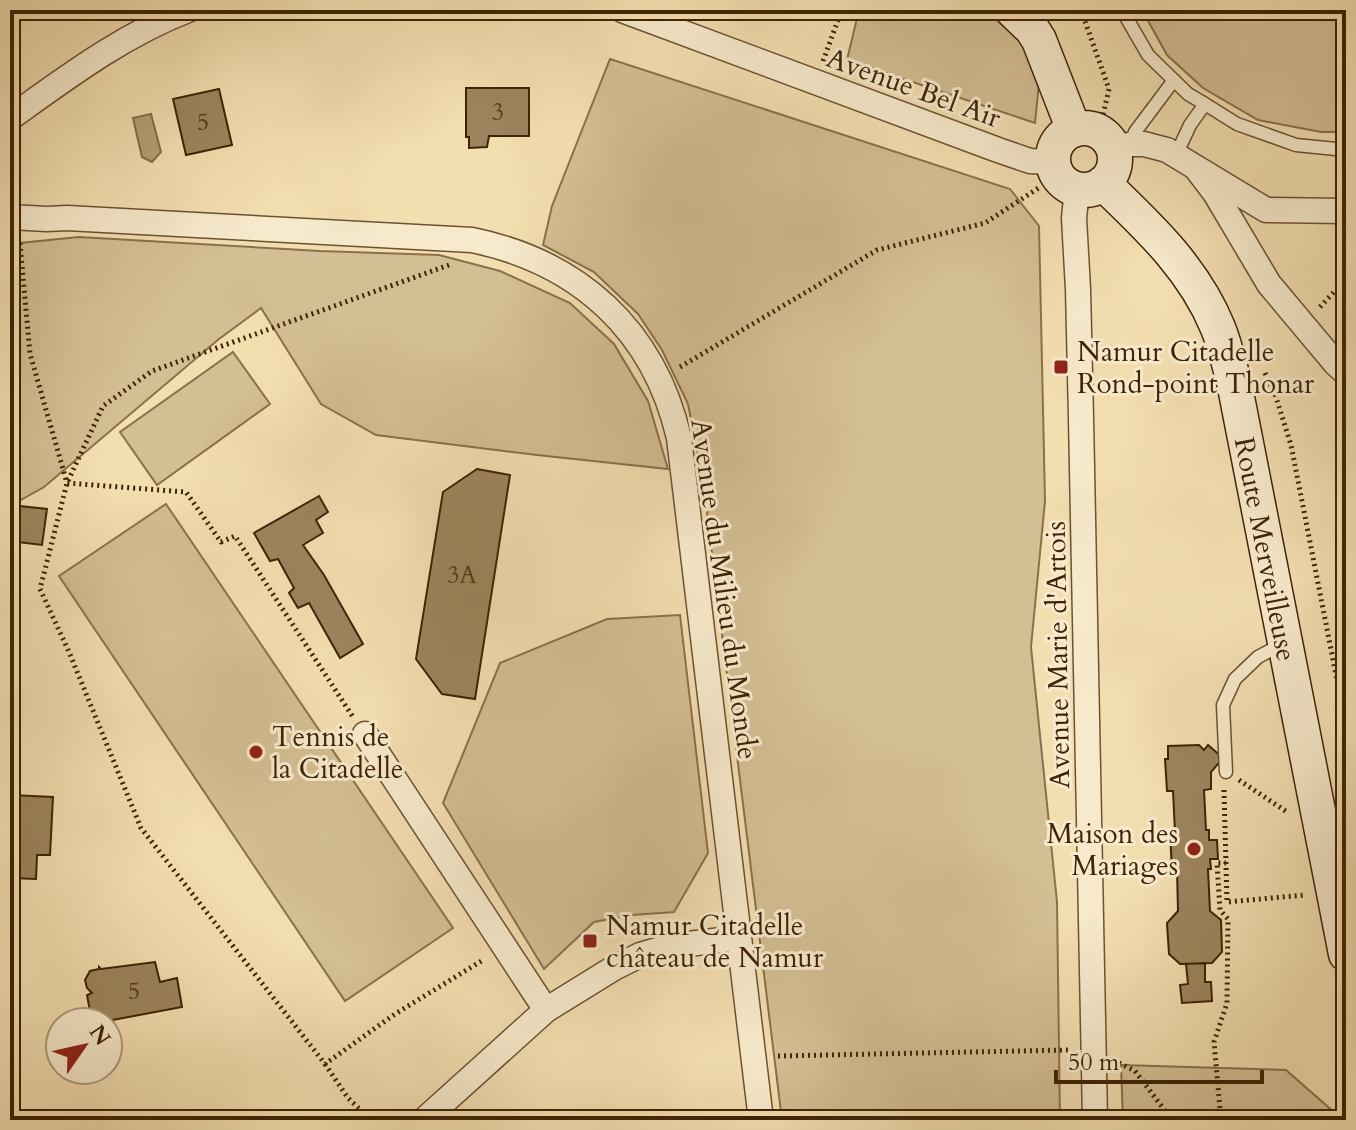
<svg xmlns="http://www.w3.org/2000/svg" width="1356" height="1130" viewBox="0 0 1356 1130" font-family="Cardo,serif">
<rect width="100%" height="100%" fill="#f3deb0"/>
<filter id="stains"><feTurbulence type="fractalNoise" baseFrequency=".0025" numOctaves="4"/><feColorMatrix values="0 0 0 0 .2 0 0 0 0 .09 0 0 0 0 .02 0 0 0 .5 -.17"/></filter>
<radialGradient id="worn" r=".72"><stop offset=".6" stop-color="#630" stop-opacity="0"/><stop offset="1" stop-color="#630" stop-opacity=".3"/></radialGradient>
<path fill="#d4be93" stroke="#8a704c" stroke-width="2" d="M859 10H977L1005 18 1029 48 1039 83 1035 123 847 60Z
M1142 10H1346V132H1321L1258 120 1203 88 1167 55Z
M610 59 1010 189 1039 226 1045 501 1031 647 1057 902 1060 1120H782L703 480 688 404 662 350 638 314 594 272 543 245 552 206Z
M79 237 320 251 439 255 500 271 570 303 614 344 648 401 668 469 537 455 376 435 321 404 261 308 219 339 44 487 10 506V244Z
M233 352 270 404 157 485 120 432Z
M166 504 453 928 345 1001 59 576Z
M680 615 708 853 674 912 632 915 594 922 544 969 443 803 500 663 607 619Z
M1121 1065 1286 1070 1343 1120H1123Z"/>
<path fill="#b69e76" stroke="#866d49" stroke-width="2" d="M151 114 161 152 152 162 142 157 133 118Z"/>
<path fill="#9d845e" stroke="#3f2305" stroke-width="2" d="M466 88H529V136H489L487 147 469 148V137H466Z
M219 89 232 145 186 155 173 99Z
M477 469 510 475 475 699 442 694 416 659 443 492Z
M319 496 328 512 316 520 323 533 303 545 324 575 363 644 340 658 309 603 298 608 289 593 294 588 278 559 270 561 254 533Z
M10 505 47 509 42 545 10 541Z
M1199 745 1204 750 1208 745 1223 758 1211 772V789L1204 790 1206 830H1209V840H1217L1218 859H1210L1211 869H1208L1210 911 1221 920 1222 952 1212 963 1180 964 1169 954 1167 923 1178 911 1177 870H1172L1170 832H1175L1173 791H1167L1165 759H1168V746Z
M10 795 53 797 50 855H37L36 879 11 878Z
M155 962 160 982 177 978 182 1007 102 1022H92L87 995 92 993 87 988 85 980 90 971 99 969V967L101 969Z
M1205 963V982H1211L1212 1001 1182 1003 1180 985 1188 984 1186 964Z"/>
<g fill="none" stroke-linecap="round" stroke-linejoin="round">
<g stroke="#6c5230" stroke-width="15">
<path id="service" d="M1122 10 1148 55 1188 94 1205 104 1237 124 1296 145 1346 150
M1132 144 1135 132 1174 80
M1176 155 1190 125 1205 104
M1226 772 1223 705 1235 679 1258 657 1284 643"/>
</g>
<g stroke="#6c5230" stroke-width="27">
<path id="minor" d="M622 10 998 150 1030 161 1053 162
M10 118C66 78 123 35 188 10
M1113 149 1132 144H1144L1167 150 1266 210 1346 211
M1196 168 1215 193 1269 284 1336 364 1346 373
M1077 189 1074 218 1078 289 1081 418 1095 1120
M10 217 47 219 67 218 472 240C579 262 654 330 679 438L761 1120
M365 734 546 1010
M424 1120 546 1010 614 968 640 955 671 946 739 938"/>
</g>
<g stroke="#3f2305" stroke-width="37">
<path id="secondary" d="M1012 10 1032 29 1039 40 1074 130
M1053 159a31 31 0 1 1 62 0a31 31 0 1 1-62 0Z
M1103 183C1149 227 1194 269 1218 328 1225 345 1229 364 1234 382L1346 954"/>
</g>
<path stroke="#3f2305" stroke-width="5" stroke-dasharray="2 4" stroke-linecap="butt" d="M1081 10 1109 89 1102 119
M823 61 841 12 839 10
M20 243 30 354 67 483 186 492 221 542 235 536 353 717
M449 265 152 371 103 406 67 483 40 589 69 652 141 828 325 1064 395 1014 483 960
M1320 307 1346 279
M680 367 877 250 985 223 1040 187
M1265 373 1275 394 1291 445 1346 726
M1343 396 1346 412
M1239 780 1287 812
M1224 790 1227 902 1305 895
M778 1056 1068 1050
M1119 1063 1135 1071 1172 1120
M325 1064 348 1098 371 1120
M1221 1120 1214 1042 1227 1003 1228 919 1220 910 1217 863H1226
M1306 1120 1311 1116 1317 1120"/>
<use href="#service" stroke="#f7eacc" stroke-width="12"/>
<use href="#minor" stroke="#f7eacc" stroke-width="24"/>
<use href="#secondary" stroke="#f7eacc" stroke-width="34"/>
</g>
<g fill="#8f2418" stroke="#f7eacc" stroke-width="3">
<rect x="1053" y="359" width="16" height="16" rx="4"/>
<circle cx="256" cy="752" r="8"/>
<circle cx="1194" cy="849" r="8"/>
<rect x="582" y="933" width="16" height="16" rx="4"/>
</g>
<g text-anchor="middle" stroke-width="6" stroke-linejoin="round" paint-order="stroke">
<g font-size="24" fill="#563b1b">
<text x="498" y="120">3</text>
<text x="203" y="130">5</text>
<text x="462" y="583">3A</text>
<text x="134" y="999">5</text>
</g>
<g font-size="28" fill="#3f2305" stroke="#f7eacc">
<text transform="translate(914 87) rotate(20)" y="10">Avenue Bel Air</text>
<text transform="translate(1266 549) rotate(79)" y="10">Route Merveilleuse</text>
<text transform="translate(725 589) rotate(82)" y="10">Avenue du Milieu du Monde</text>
<text transform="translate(1057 655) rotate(-91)" y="10">Avenue Marie d'Artois</text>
</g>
<g font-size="28" fill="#3f2305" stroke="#f7eacc" text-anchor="start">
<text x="1077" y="361">Namur Citadelle<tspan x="1077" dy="32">Rond-point Thonar</tspan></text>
<text x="272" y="746">Tennis de<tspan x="272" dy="32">la Citadelle</tspan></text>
<text x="1178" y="843" text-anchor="end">Maison des<tspan x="1178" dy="32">Mariages</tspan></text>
<text x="606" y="935">Namur Citadelle<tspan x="606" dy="32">château de Namur</tspan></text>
</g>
</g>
<rect width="1356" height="1130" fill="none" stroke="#f3deb0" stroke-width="40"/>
<rect x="12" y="12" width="1332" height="1106" fill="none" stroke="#3f2305" stroke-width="4"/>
<rect x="20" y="20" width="1316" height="1090" fill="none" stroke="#3f2305" stroke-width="2"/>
<g transform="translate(84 1046) rotate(56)"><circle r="38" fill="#f7eacc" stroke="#ad9a7c" stroke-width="2"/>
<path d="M0-6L14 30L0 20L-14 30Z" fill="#8f2418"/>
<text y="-12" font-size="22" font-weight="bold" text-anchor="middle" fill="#3f2305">N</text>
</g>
<path d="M1056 1070v12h206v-12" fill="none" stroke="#3f2305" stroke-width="4"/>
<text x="1068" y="1070" font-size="24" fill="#3f2305" stroke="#f7eacc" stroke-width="6" paint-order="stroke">50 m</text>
<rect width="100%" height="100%" filter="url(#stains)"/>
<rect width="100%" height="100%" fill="url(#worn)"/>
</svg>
